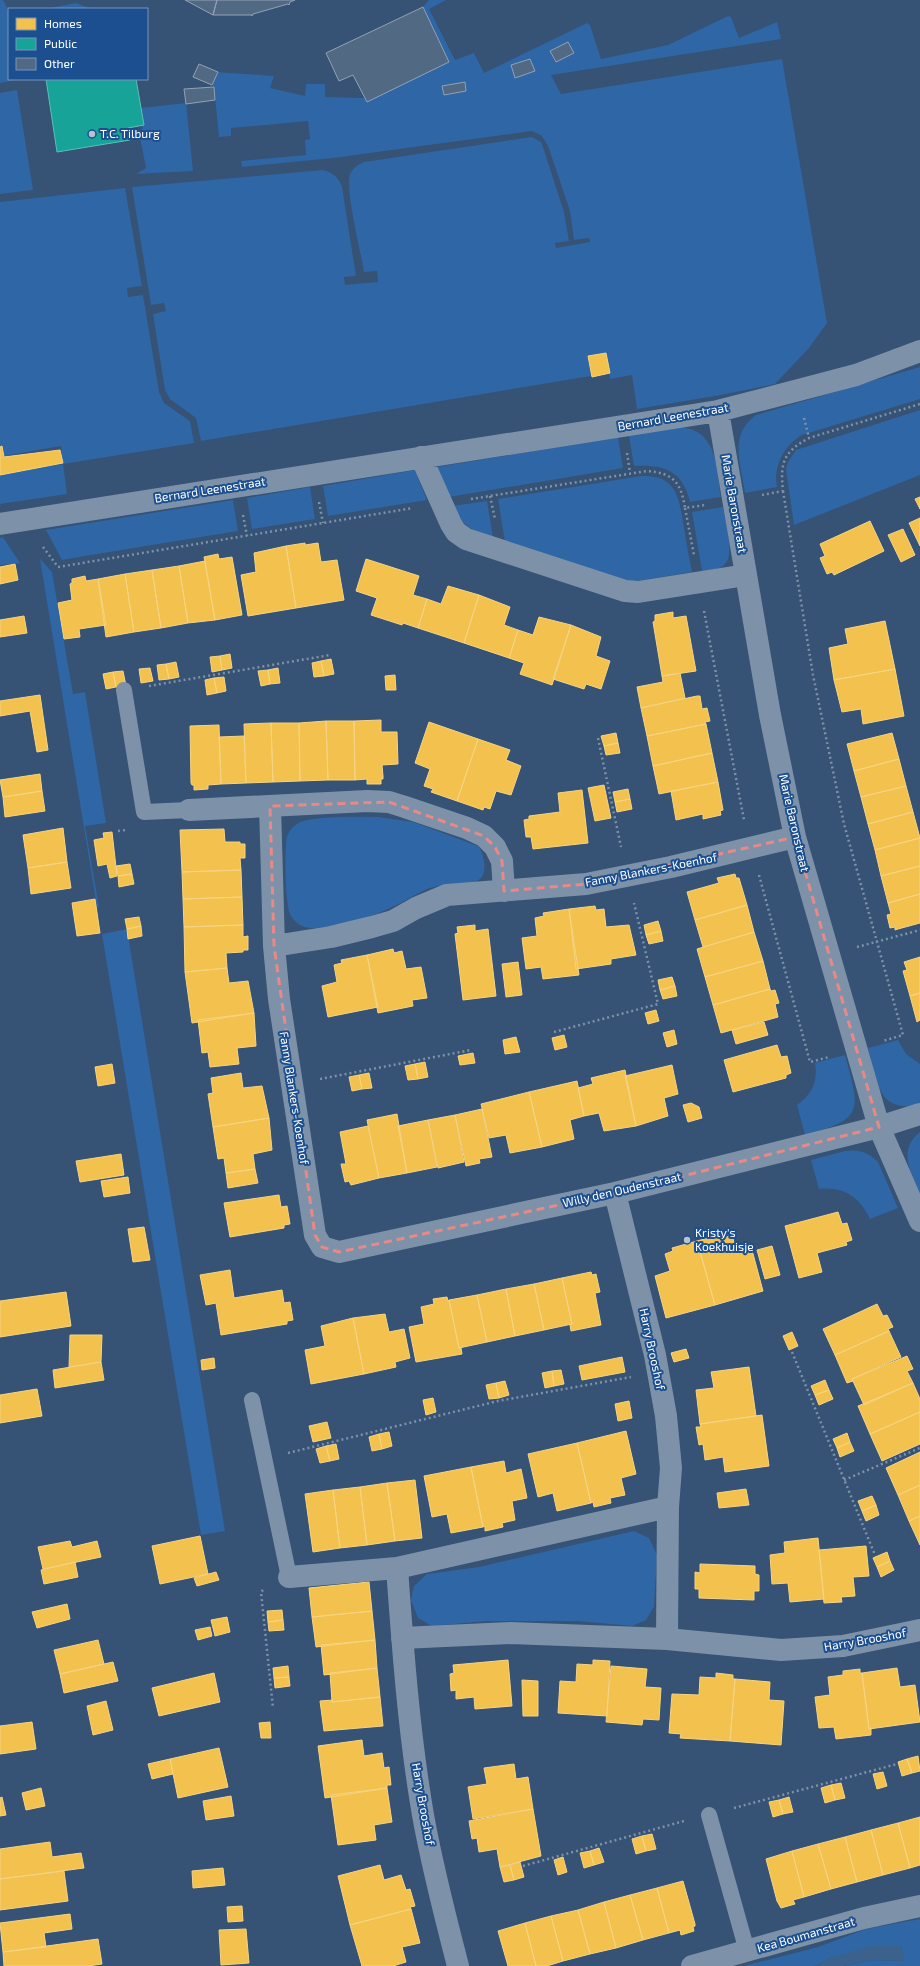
<svg xmlns="http://www.w3.org/2000/svg" width="920" height="1966" viewBox="0 0 920 1966" font-family="'Exo 2',sans-serif">
<rect width="100%" height="100%" fill="#365274"/>
<path fill="#2f66a5" fill-rule="evenodd" d="M0 0H3C15 16 9 58 9 79L15 80 0 83Z
M429 0H446L429 9 455 60 474 53 484 73 587 23 590 25 601 59 668 45 728 16 731 17 739 38 777 22 781 39 551 75 561 94 782 59 827 323 809 348 775 384 721 395 637 409 632 375 610 379 606 353 588 356 591 376 201 441 196 418 170 399 165 390 153 314 166 311 164 303 151 305 132 187 323 170C333 172 339 178 342 187L356 276 344 277 345 285 378 282 377 271 364 272C361 252 345 191 350 174 353 168 357 165 364 162L532 137 541 142 543 147 564 212 569 241 555 243 556 248 590 242 589 238 574 240 570 211 548 146 542 136 532 131 333 158 242 167 241 161 306 155 305 140 310 139 308 121 231 128V136L219 137 214 87 212 85 218 73 216 72 274 76 270 88 305 96 306 84H325V97L365 98 367 102 449 62 423 7ZM568 43 574 53 555 62 550 51ZM530 59 534 71 512 65ZM465 82 466 91 444 95 442 87Z
M76 3 92 9H45Z
M17 90 33 190 0 194V93Z
M186 103 193 171 136 174 146 168 140 137H143L142 126 144 125 141 108Z
M125 188 142 286 127 288 128 297 143 295 159 392 164 403 190 421 194 443 63 464 67 494 0 504V475L63 464 61 446 4 456 2 446 0 447V202Z
M920 367V399L802 435C784 445 773 467 777 487L745 493C741 464 728 435 756 415Z
M920 410V475L794 525 786 469 788 462 796 450Z
M677 427C718 428 716 467 721 497L690 502C683 471 664 464 634 466L629 436Z
M618 437 623 468 449 497 437 467Z
M415 470 427 500 328 516 323 486Z
M641 476C677 474 679 498 684 527 686 542 689 557 692 572L630 582 505 542 498 499Z
M310 487 315 519 252 529 247 498Z
M233 500 238 531 85 556 62 560 46 530Z
M487 501 493 538C472 530 463 527 452 506Z
M723 507C725 519 735 555 725 564 720 570 709 570 702 571L692 512Z
M3 537 20 563 0 565V538Z
M40 559 52 572 73 694 85 692 106 823 85 826 99 907H97Z
M378 817 413 822 478 846C484 853 488 872 480 879 472 887 441 883 427 889 412 896 397 906 381 912 367 918 319 932 305 927 300 926 294 921 291 916 285 907 285 857 286 844 286 836 290 828 297 824 310 815 360 817 378 817Z
M127 929 225 1531 201 1535 102 934Z
M898 1040 906 1054 920 1064V1105C877 1114 877 1080 868 1048Z
M845 1055C860 1110 865 1119 805 1135L797 1105C812 1094 818 1082 815 1063Z
M920 1132V1195C911 1174 897 1150 920 1132Z
M845 1151C859 1149 868 1152 878 1162L898 1208 870 1219C860 1197 843 1186 819 1189L811 1160Z
M634 1531 649 1538 657 1555 654 1607 646 1620 632 1626 578 1621H486L432 1626 418 1618 411 1600 414 1586 427 1574 479 1567Z
M920 1919V1966H843L872 1960 904 1961 901 1946 830 1958 815 1966H744L818 1947 866 1929Z"/>
<path fill="#3b618d" d="M871 1946H901L905 1961 872 1960 843 1966H815L830 1958Z"/>
<path fill="#f2c14e" stroke="#f6d483" d="M606 353 610 373 592 377 588 356Z
M2 446 4 457 60 450 63 463 0 475V447Z
M920 497V509L915 499Z
M920 518V546L909 523Z
M870 521 884 551 834 575 832 572 827 574 820 558 825 556 820 544Z
M903 529 915 555 901 562 888 535Z
M305 543V545L318 543 321 562 337 560 344 600 296 608 286 546Z
M286 546 296 608 248 616 241 575 256 572 254 553Z
M218 554 219 559 232 557 242 615 215 620 204 557Z
M366 559 419 576 413 595 427 599 418 628 403 623 402 625 371 615 377 598 356 591Z
M205 561 215 620 188 623 179 566Z
M15 564 18 580 0 584V567Z
M179 566 188 623 161 628 152 570Z
M152 570 161 628 134 632 125 574Z
M125 574 134 632 106 637 98 579Z
M85 576 86 581 98 579 106 625 79 629 80 637 64 639 58 603 72 600 70 584 72 583V579Z
M448 586 479 595 464 643 418 628 427 599 441 604Z
M479 595 510 607 504 625 518 630 509 658 464 643Z
M673 612V618L686 616 696 671 662 676 653 622 655 621V615Z
M24 616 27 633 0 637V620Z
M539 617 571 625 552 685 520 674 524 663 509 658 518 630 533 635Z
M885 621 895 669 834 680 829 648 848 644 845 629Z
M571 625 601 637 596 656 610 661 601 689 586 684 584 689 553 679Z
M230 654 232 668 222 670 220 656Z
M220 656 222 670 212 672 210 657Z
M331 659 334 674 324 676 321 661Z
M321 661 324 676 314 677 312 663Z
M176 662 179 677 169 679 166 664Z
M166 664 169 679 159 680 157 665Z
M150 668 153 681 141 683 139 669Z
M278 668 280 683 270 684 268 670Z
M895 669 904 716 863 724 861 709 842 712 834 680Z
M268 670 270 684 261 686 258 671Z
M123 671 126 686 116 687 113 672Z
M113 672 116 687 106 689 103 674Z
M680 673 685 698 641 708 637 687 663 682 662 676Z
M395 675 396 690H386L385 676Z
M224 677 226 691 217 693 214 678Z
M214 678 217 693 207 695 205 680Z
M40 695 48 750 37 752 30 711 0 716V701Z
M697 696H700L702 709 707 708 710 721 705 722 706 724 647 736 641 708Z
M381 720V732H397L398 764 382 765 383 776V779H381V784H367V779L355 780 354 721Z
M326 721 328 780 300 781 299 723Z
M326 721H354L355 780H328Z
M429 722 478 739 457 801 431 792 433 789 424 786 430 769 415 763Z
M271 723 273 782 246 783 244 724Z
M271 723H299L300 781 273 782Z
M706 724 712 753 653 766 647 736Z
M219 725 221 784 208 785V789L194 790V785H192L191 783 190 726Z
M616 733 618 743 604 746 601 736Z
M892 733 899 759 854 771 847 744Z
M244 736 246 783 221 784 219 737Z
M478 739 510 750 506 760 521 766 511 795 496 791 490 809 484 807 483 810 457 801Z
M618 743 620 753 606 755 604 746Z
M712 753 718 782 659 794 653 766Z
M899 759 906 786 861 797 854 771Z
M40 774 42 791 3 797 0 780Z
M718 782 723 810 720 811 721 815 703 819V814L676 820 671 791Z
M604 785 611 818 595 821 588 788Z
M906 786 913 812 868 824 861 797Z
M628 789 630 799 615 802 613 792Z
M582 790 588 843 533 849 531 837H526L524 820 529 819V816L560 812 558 793Z
M42 791 45 811 5 817 3 797Z
M630 799 632 809 617 812 615 802Z
M913 812 920 838 875 850 868 824Z
M63 828 67 862 28 868 23 835Z
M224 829 225 842H240V844H245V858H240L241 870 182 872 180 830Z
M112 832 117 876 110 878 107 864 98 866 94 840 104 838 103 833Z
M920 838V866L881 876 875 850Z
M67 862 71 888 31 894 28 868Z
M130 864 132 874 118 876 116 866Z
M920 866V894L888 903 881 876Z
M241 870 242 897 183 899 182 872Z
M132 874 134 884 119 887 118 876Z
M735 874 736 878H739L747 905 695 920 687 892 719 883 717 878Z
M920 894V923L898 929 895 930V927L890 928 887 915 891 914 888 903Z
M242 897 243 925 184 927 183 899Z
M95 899 100 933 77 936 72 903Z
M747 905 754 932 703 947 695 920Z
M595 906 596 910 604 909 606 927 629 925 636 955 611 959V964L576 969 569 909Z
M569 909 579 975 543 979 541 967 526 969 522 938 537 936 535 918 544 916 543 913Z
M139 917 141 926 127 929 125 919Z
M658 921 661 931 646 935 644 925Z
M243 925V937L248 936V950H243V952L226 953 227 968 185 972 184 927Z
M475 925V931L488 929 496 996 463 1000 455 934 458 933 457 927Z
M141 926 142 936 128 939 127 929Z
M661 931 663 941 649 944 646 935Z
M754 932 763 961 705 977 697 949Z
M393 949 394 953 402 951 406 969 421 967 427 998 412 1000 413 1006 378 1013 367 955Z
M367 955 378 1007 328 1017 322 986 337 982 334 965 342 963 341 960Z
M920 957V993L910 996 903 971 907 970 904 962Z
M763 961 770 989 713 1005 705 977Z
M518 962 522 995 506 997 502 964Z
M227 968 229 983 248 981 254 1013 192 1023 185 972Z
M672 977 675 986 660 990 658 980Z
M675 986 677 996 663 999 660 990Z
M770 989 771 991 775 990 779 1003 775 1004 778 1017 721 1033 713 1005Z
M920 993V1020L917 1022 910 996Z
M656 1010 659 1021 648 1024 645 1013Z
M254 1013 256 1046 237 1048 239 1064 210 1067 208 1052 202 1053 198 1020Z
M764 1022 768 1035 736 1044 732 1030Z
M674 1030 677 1044 667 1047 663 1033Z
M564 1035 567 1047 555 1050 552 1038Z
M516 1037 520 1052 505 1054 503 1040Z
M777 1045 781 1057 787 1056 791 1073 786 1075V1078L733 1092 724 1060Z
M473 1053 475 1063 460 1065 458 1056Z
M425 1062 428 1077 418 1079 415 1064Z
M112 1064 115 1083 98 1086 95 1067Z
M415 1064 418 1079 408 1080 405 1066Z
M672 1065 678 1094 664 1098 668 1116 636 1126 625 1076Z
M625 1070 636 1126 604 1131 599 1113 584 1116 578 1088 593 1084 591 1078Z
M241 1073 243 1088 262 1086 269 1118 213 1127 208 1094 213 1093 211 1078Z
M369 1073 372 1088 362 1089 359 1075Z
M359 1075 362 1089 352 1091 349 1077Z
M577 1081 584 1116 570 1120 574 1139 542 1147 529 1092Z
M529 1092 542 1147 510 1153 506 1135 489 1138 481 1104Z
M691 1103 699 1107 702 1118 688 1122 683 1105Z
M482 1109 492 1157 479 1159 480 1163 466 1166 455 1115Z
M397 1114 407 1173 379 1178 367 1120Z
M455 1115 464 1162 438 1168 428 1120Z
M269 1118 272 1150 253 1154 255 1169 226 1173 224 1158 218 1159 213 1127Z
M428 1120 437 1167 407 1173 398 1126Z
M368 1126 379 1178 351 1185 349 1181 345 1182 341 1164H346L340 1132Z
M121 1154 124 1175 80 1182 76 1161Z
M255 1169 258 1183 228 1188 226 1173Z
M128 1177 130 1193 104 1197 101 1181Z
M279 1195 281 1207 287 1206 290 1224 284 1225V1228L230 1237 224 1203Z
M838 1212 842 1224 847 1223 852 1240 846 1242 847 1245 817 1253 822 1272 799 1278 785 1226Z
M144 1227 150 1260 133 1262 128 1229Z
M722 1234 724 1238 732 1235 737 1253 752 1250 763 1291 715 1305 697 1241Z
M697 1241 715 1305 666 1318 655 1276 670 1271 665 1254 673 1251 672 1248Z
M772 1246 780 1275 765 1279 757 1250Z
M230 1270 234 1298 282 1290 284 1303 290 1302 293 1320 287 1321V1324L221 1335 216 1303 206 1305 200 1275Z
M591 1272 592 1275 596 1274 600 1292 595 1293 601 1325 571 1331 570 1325 572 1324 562 1278Z
M562 1278 572 1324 544 1330 534 1284Z
M534 1284 544 1330 515 1336 506 1289Z
M506 1289 515 1336 487 1342 477 1295Z
M66 1292 71 1326 0 1337V1301Z
M477 1295 487 1342 459 1348 449 1300Z
M447 1297 448 1301 449 1300 459 1348H461L462 1354 416 1362 409 1327 424 1324 421 1307 434 1304 433 1299Z
M877 1304 883 1316 887 1315 893 1327 888 1329 889 1331 835 1355 823 1329Z
M385 1314 389 1332 404 1329 410 1358 395 1362 396 1367 364 1374 353 1318Z
M353 1318 364 1374 311 1384 305 1350 325 1346 321 1326Z
M889 1331 901 1357 852 1379 853 1381 847 1383 835 1355Z
M792 1332 798 1346 789 1350 783 1336Z
M70 1335H102L101 1362 69 1367Z
M686 1349 689 1358 674 1362 671 1353Z
M907 1356 913 1369 907 1371 913 1383 864 1405 852 1379Z
M622 1357 625 1372 582 1380 579 1366Z
M214 1358 215 1368 202 1370 201 1360Z
M101 1362 104 1380 55 1388 53 1370Z
M749 1367 756 1416 700 1424 696 1390 714 1388 711 1372Z
M561 1370 564 1384 554 1386 552 1371Z
M552 1371 554 1386 545 1388 542 1373Z
M825 1380 829 1390 815 1395 811 1386Z
M505 1381 509 1395 499 1398 496 1383Z
M496 1383 499 1398 489 1399 486 1385Z
M913 1383 920 1399V1412L870 1434 858 1406Z
M37 1389 42 1416 0 1423V1395Z
M829 1390 833 1399 819 1405 815 1395Z
M433 1398 436 1412 426 1415 423 1400Z
M629 1401 632 1418 618 1421 615 1404Z
M920 1412V1444L882 1461 870 1434Z
M762 1415 769 1466 725 1472 723 1457 705 1460 703 1444 699 1445 696 1427H701L700 1424Z
M327 1422 331 1438 313 1442 309 1426Z
M626 1431 636 1474 621 1478 625 1495 610 1498 611 1503 594 1507 593 1502 591 1503 577 1443Z
M389 1432 392 1446 382 1449 379 1434Z
M847 1433 850 1442 837 1448 833 1439Z
M379 1434 382 1449 372 1451 369 1437Z
M850 1442 854 1451 840 1457 837 1448Z
M577 1443 591 1503 557 1511 553 1493 538 1497 528 1454Z
M336 1444 339 1459 330 1461 326 1446Z
M326 1446 330 1461 320 1463 316 1449Z
M920 1452V1485L898 1495 886 1468Z
M504 1461 506 1473 521 1469 527 1498 512 1501 515 1520 502 1523 503 1527 485 1531V1526L483 1527 471 1467Z
M471 1467 483 1527 451 1533 447 1514 432 1517 424 1476Z
M415 1480 422 1538 395 1541 387 1483Z
M387 1483 395 1541 367 1545 360 1487Z
M920 1485V1516L909 1521 898 1495Z
M360 1487 367 1545 340 1548 333 1490Z
M746 1489 749 1505 719 1508 717 1493Z
M333 1490 340 1548 313 1552 305 1494Z
M872 1496 876 1505 862 1511 858 1501Z
M876 1505 879 1515 866 1521 862 1511Z
M920 1516V1545L909 1521Z
M200 1536 208 1574 160 1584 152 1546Z
M818 1538 824 1599 790 1602 788 1583 772 1584 770 1555 785 1553 784 1542Z
M70 1541 72 1547 97 1541 101 1557 43 1569 38 1547Z
M866 1546 869 1576 853 1577 855 1596 841 1597 842 1602 824 1603 819 1550Z
M887 1552 890 1561 877 1567 873 1558Z
M890 1561 894 1570 881 1577 877 1567Z
M75 1562 78 1577 44 1584 41 1570Z
M700 1564 755 1566V1574L759 1575V1591H754V1600L699 1598V1589H695V1572L700 1573Z
M216 1572 219 1580 197 1586 194 1578Z
M369 1582 372 1611 312 1617 309 1588Z
M67 1604 70 1619 37 1628 32 1612Z
M282 1610 283 1620 268 1622 267 1611Z
M372 1611 375 1640 316 1647 312 1617Z
M227 1617 230 1632 215 1636 211 1620Z
M283 1620 284 1630 269 1631 268 1622Z
M210 1627 212 1636 198 1640 195 1630Z
M98 1640 104 1664 60 1674 54 1650Z
M375 1640 377 1668 324 1675 321 1645Z
M508 1660 512 1706 475 1709 474 1697 456 1699V1690L451 1691 450 1674 454 1673 453 1665Z
M593 1660 610 1661 607 1716 558 1713 560 1681 576 1682 577 1664 593 1665Z
M113 1662 118 1681 64 1693 60 1674Z
M288 1666 289 1677 274 1678 273 1668Z
M611 1666 647 1669 645 1687 661 1688 659 1720 643 1719 642 1725 606 1722Z
M377 1668 380 1697 332 1702 330 1673Z
M897 1668 900 1687 915 1685 920 1722 869 1729 862 1673Z
M860 1669V1673H862L869 1729 871 1728V1735L836 1739 834 1727 819 1728 815 1697 830 1695 828 1677 843 1675V1671Z
M214 1673 220 1702 159 1716 152 1688Z
M716 1673 733 1675V1679H735L730 1741 680 1738 681 1734 669 1733 672 1694 699 1695 700 1677 716 1678Z
M289 1677 290 1686 275 1688 274 1678Z
M735 1679 770 1682 769 1700 784 1701 781 1745 730 1741Z
M522 1680 538 1681V1716H523Z
M380 1697 383 1726 324 1731 320 1701 333 1700 332 1702Z
M106 1701 113 1730 93 1735 87 1706Z
M32 1722 36 1749 0 1754V1726Z
M270 1722 271 1738H261L259 1723Z
M362 1740 364 1756 382 1753 384 1768 389 1767 391 1785H387V1788L325 1798 318 1746Z
M219 1748 228 1787 178 1798 170 1759Z
M918 1756 920 1771 912 1773 907 1759Z
M170 1759 173 1774 152 1779 148 1764Z
M907 1759 912 1773 902 1776 898 1762Z
M514 1764 516 1779 528 1777 533 1809 473 1819 468 1787 487 1784 484 1768Z
M883 1772 887 1786 877 1789 873 1774Z
M841 1783 845 1798 835 1800 831 1785Z
M831 1785 835 1800 825 1803 821 1788Z
M41 1788 45 1806 26 1810 22 1793Z
M387 1788 392 1822 374 1825 376 1840 338 1845 331 1795Z
M231 1796 234 1816 206 1820 203 1801Z
M2 1797 6 1815 0 1816V1798Z
M789 1797 793 1812 783 1814 779 1800Z
M779 1800 783 1814 773 1817 769 1802Z
M533 1809 541 1856 500 1867 497 1849 479 1852 477 1838 472 1839 469 1821Z
M920 1817V1865L910 1868 898 1823Z
M898 1823 910 1868 883 1875 871 1830Z
M871 1830 883 1875 857 1882 845 1837Z
M652 1834 656 1849 646 1851 642 1836Z
M642 1836 646 1851 636 1854 632 1839Z
M845 1837 857 1882 831 1889 818 1844Z
M50 1842 52 1857 81 1853 84 1868 0 1879V1849Z
M818 1844 831 1889 804 1897 792 1851Z
M599 1848 604 1862 594 1865 590 1851Z
M590 1851 594 1865 584 1868 580 1853Z
M792 1851 804 1897 793 1900 795 1904 781 1908 777 1901 766 1859Z
M563 1857 567 1872 558 1875 554 1860Z
M520 1862 524 1877 514 1880 510 1865Z
M380 1865 384 1880 401 1875 406 1890 410 1889 415 1906 410 1907 411 1909 350 1925 338 1876Z
M510 1865 514 1880 504 1882 500 1867Z
M223 1868 225 1885 193 1888 192 1871Z
M64 1871 68 1901 0 1910V1879Z
M683 1881 695 1924V1926L693 1927 694 1931 681 1935 680 1930 669 1933 657 1888Z
M657 1888 669 1933 643 1940 630 1895Z
M630 1895 643 1940 616 1948 604 1902Z
M604 1902 616 1948 590 1954 578 1910Z
M242 1906 243 1921 228 1922 227 1907Z
M411 1909 420 1943 402 1947 406 1962 393 1966H362L350 1925Z
M578 1910 590 1954 563 1961 551 1916Z
M70 1914 72 1929 44 1933 46 1947 3 1952 0 1923Z
M551 1916 563 1961 547 1966H536L525 1923Z
M525 1923 536 1966H508L498 1931Z
M246 1929 249 1963 221 1965 219 1930Z
M98 1939 102 1964 88 1966H4L3 1952Z"/>
<path fill="#17a398" stroke="#5dbfb7" d="M46 79H136L144 125 128 128 130 140 57 152Z"/>
<path fill="#526984" stroke="#92a2b6" d="M185 0H217L213 15Z
M217 0H295L290 2 289 5 288 4 253 14 252 16V15H213Z
M423 7 449 62 367 102 353 75 339 81 326 53Z
M568 42 574 53 556 62 550 51Z
M530 59 535 71 515 78 511 65Z
M199 64 218 72 212 85 193 77Z
M465 82 466 91 444 95 442 86Z
M214 87 215 100 186 104 184 89Z"/>
<g fill="none" stroke-linecap="round" stroke-linejoin="round">
<path stroke="#7d92a8" stroke-width="2.5" stroke-dasharray="2 3" stroke-linecap="butt" d="M804 418 809 438
M627 453 630 473
M783 491 813 675 844 824 903 1035 883 1041
M762 495 783 491C780 463 783 452 809 438L920 404
M490 496 495 519
M471 499 647 471C673 473 681 482 685 508L705 505
M319 502 323 523
M685 508 694 555
M243 515 247 536
M43 547 58 567 413 508
M704 611 744 820
M149 686 330 655
M598 738 621 847
M118 831 126 830
M759 875 810 1062 829 1057
M857 947 920 930
M554 1032 658 1004 634 903
M320 1079 471 1050
M792 1352 875 1555
M288 1453 498 1401 631 1377
M844 1480 920 1448
M263 1590 261 1592 273 1708
M734 1808 897 1764
M523 1866 684 1821"/>
<path stroke="#7d92a8" stroke-width="16" d="M124 690 144 812 189 810
M252 1400 289 1577
M709 1815 747 1951"/>
<path stroke="#7d92a8" stroke-width="22" d="M718 411 770 715 795 837 879 1127 920 1221
M421 457 451 524 456 532 466 539 625 591 638 592 746 575
M0 524 718 411 856 375 920 351
M270 806 274 946 279 999 315 1235 322 1247 339 1252 615 1193 879 1127 920 1114
M189 810 367 801 389 802 405 807 467 828 484 836 495 847 502 861 504 891
M274 946 331 937 372 927 393 921 416 908 447 895 586 884 671 867 795 837
M615 1193 655 1355 666 1416 671 1468 668 1507 667 1639
M397 1568C403 1651 409 1734 423 1815 432 1866 445 1916 458 1966
M289 1577 397 1568 668 1507
M402 1638 511 1633 667 1639 781 1650 843 1646 920 1630
M692 1966 864 1918 920 1906"/>
</g>
<path fill="none" stroke="#e88989" stroke-width="3" stroke-dasharray="8 5" stroke-linejoin="round" d="M389 802 484 836 495 847 502 861 504 891 586 884 795 837 879 1127 615 1193 339 1252 322 1247 315 1235 274 946 270 806Z"/>
<g fill="#b9c2ce" stroke="#1b4f8f" stroke-width="1.5">
<circle cx="92" cy="134" r="4"/>
<circle cx="687" cy="1240" r="4"/>
</g>
<g text-anchor="middle" stroke-width="4" stroke-linejoin="round" paint-order="stroke">
<g font-size="12" fill="#fff" stroke="#1b4f8f" text-anchor="start">
<text x="100" y="138">T.C. Tilburg</text>
<text x="695" y="1237">Kristy's<tspan x="695" dy="14">Koekhuisje</tspan></text>
</g>
<g font-size="12" fill="#fff" stroke="#1b4f8f">
<text transform="translate(673 417) rotate(-10)" y="4">Bernard Leenestraat</text>
<text transform="translate(210 490) rotate(-9)" y="4">Bernard Leenestraat</text>
<text transform="translate(734 504) rotate(80)" y="4">Marie Baronstraat</text>
<text transform="translate(794 823) rotate(77)" y="4">Marie Baronstraat</text>
<text transform="translate(651 870) rotate(-11)" y="4">Fanny Blankers-Koenhof</text>
<text transform="translate(294 1098) rotate(81)" y="4">Fanny Blankers-Koenhof</text>
<text transform="translate(622 1190) rotate(-13)" y="4">Willy den Oudenstraat</text>
<text transform="translate(652 1349) rotate(78)" y="4">Harry Brooshof</text>
<text transform="translate(865 1640) rotate(-10)" y="4">Harry Brooshof</text>
<text transform="translate(423 1804) rotate(80)" y="4">Harry Brooshof</text>
<text transform="translate(806 1935) rotate(-16)" y="4">Kea Boumanstraat</text>
</g>
</g>
<rect x="8" y="8" width="140" height="72" fill="#1b4f8f" stroke="#7695bc"/>
<rect x="16" y="18" width="20" height="12" fill="#f2c14e" stroke="#7695bc"/>
<text x="44" y="28" font-size="12" fill="#ffffff">Homes</text>
<rect x="16" y="38" width="20" height="12" fill="#17a398" stroke="#7695bc"/>
<text x="44" y="48" font-size="12" fill="#ffffff">Public</text>
<rect x="16" y="58" width="20" height="12" fill="#526984" stroke="#7695bc"/>
<text x="44" y="68" font-size="12" fill="#ffffff">Other</text>
</svg>
